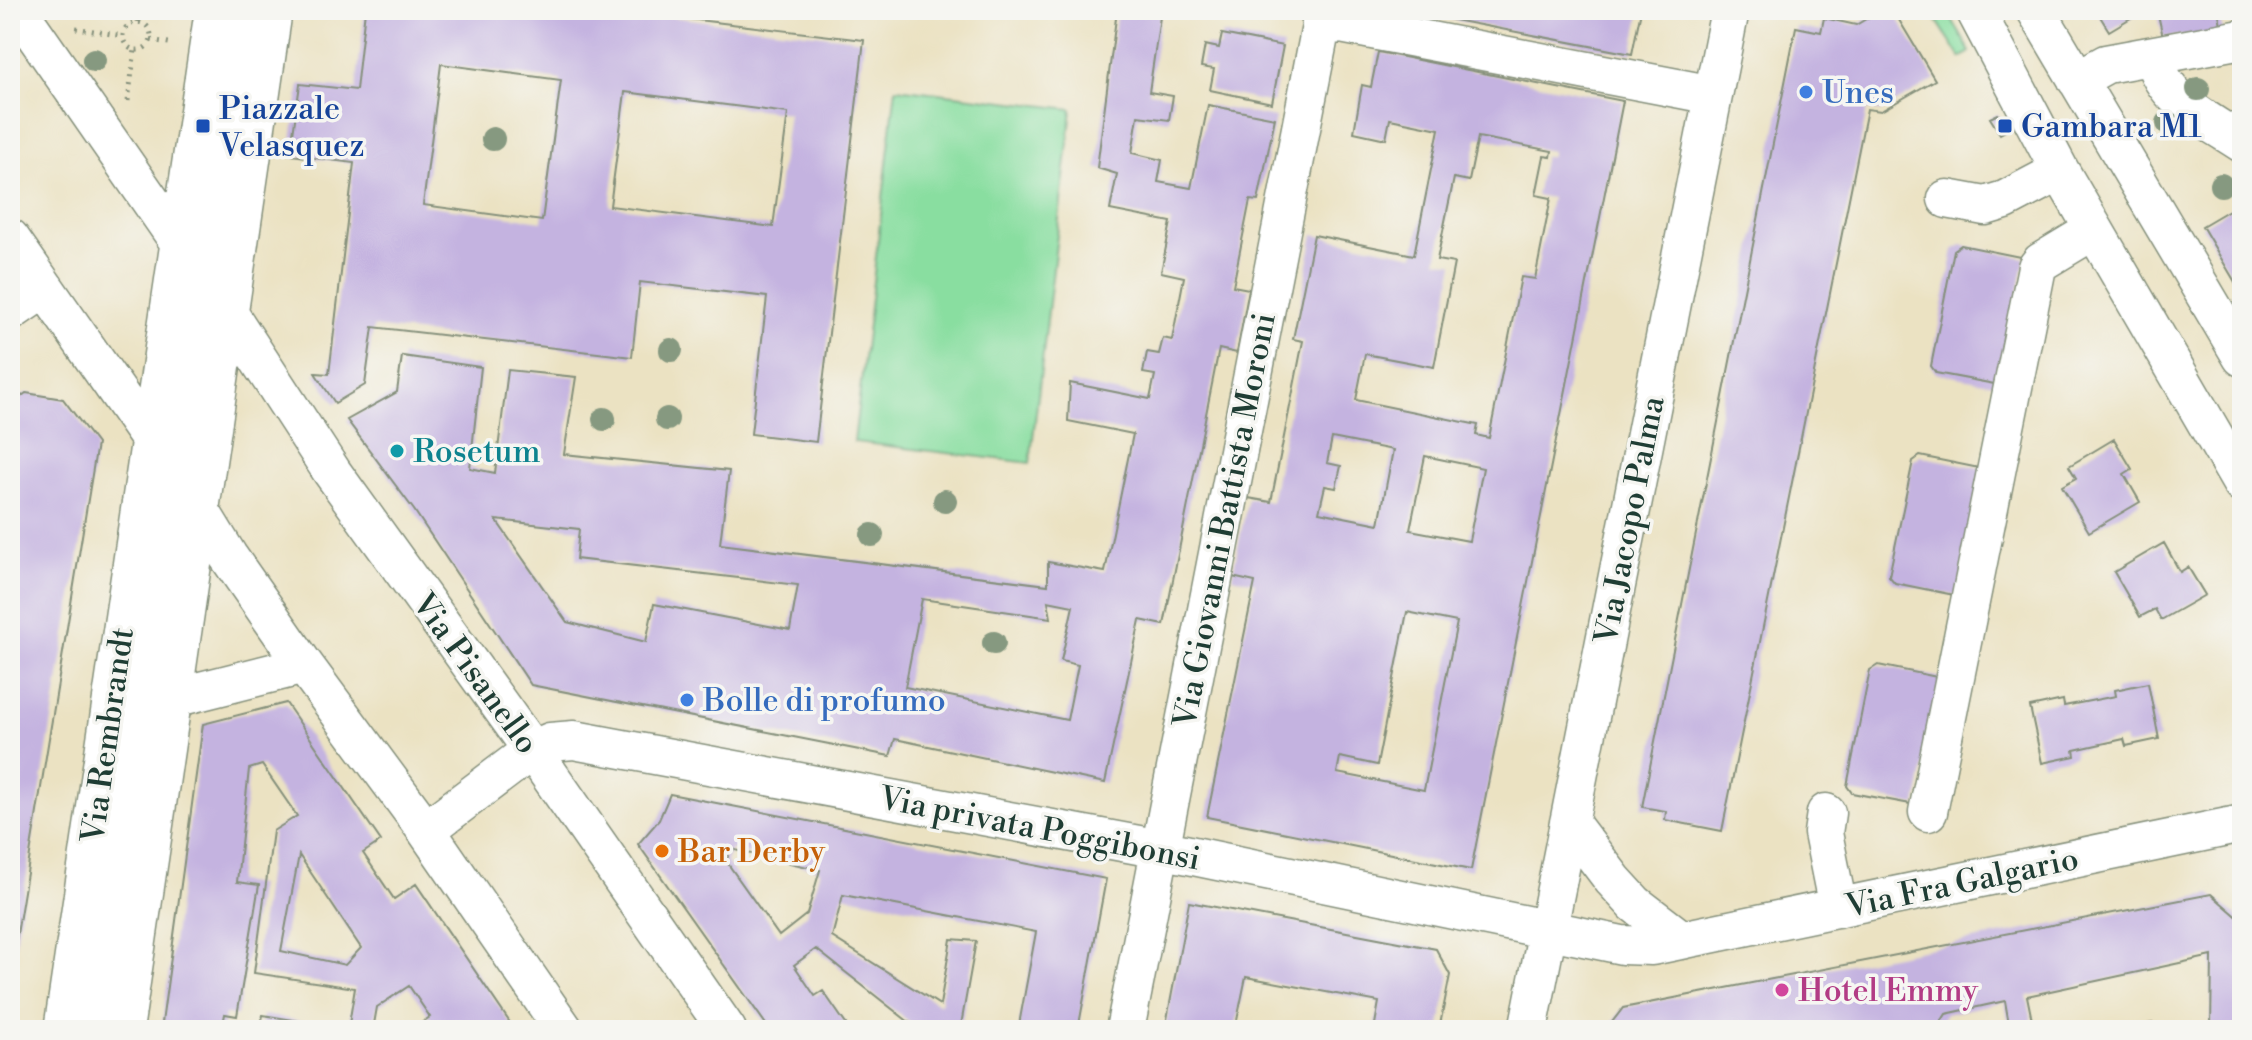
<svg xmlns="http://www.w3.org/2000/svg" width="2252" height="1040" viewBox="0 0 2252 1040" font-family="'Libre Bodoni',serif">
<rect width="100%" height="100%" fill="#f6f6f2"/>
<filter id="ink" filterUnits="userSpaceOnUse"><feTurbulence type="fractalNoise" baseFrequency=".0125" numOctaves="2"/><feDisplacementMap in="SourceGraphic" scale="16" xChannelSelector="R" yChannelSelector="G"/><feConvolveMatrix kernelMatrix="1 2 1 2 8 2 1 2 1" color-interpolation-filters="sRGB"/></filter>
<filter id="wash" filterUnits="userSpaceOnUse"><feTurbulence type="fractalNoise" baseFrequency=".006" numOctaves="4" result="noise"/><feDisplacementMap in="SourceGraphic" scale="32" xChannelSelector="R" yChannelSelector="G"/><feGaussianBlur stdDeviation="1.8" result="paint"/><feColorMatrix in="noise" values="0 0 0 0 0 0 0 0 0 0 0 0 0 0 0 0 0 1.4 0 .05"/><feComposite in="paint" operator="in"/></filter>
<g filter="url(#wash)">
<rect width="100%" height="100%" fill="#ebe2c2"/>
<path fill="#89dea0" stroke="#548e6a" stroke-width="2" d="M1930 10H1947L1970 52 1961 58Z
M896 88 1072 109 1030 463 854 442Z"/>
<g id="blocks">
<path fill="#c4b3e0" fill-rule="evenodd" d="M365 10H614L864 40 816 442 751 434 767 297 640 282 632 357 373 327 365 385 335 403 315 373 329 374 354 163 290 155 300 84 356 90ZM441 64 561 80 542 221 423 205ZM625 92 788 113 773 227 610 206Z
M1117 10H1161L1149 92 1173 96 1169 120 1138 116 1132 153 1162 160 1158 182 1191 188 1208 105 1275 118 1258 201 1250 200 1233 286 1249 289 1237 353 1219 349 1164 625 1140 620 1105 783 895 739 890 756 531 685 414 510 347 420 397 392 402 356 481 367 470 468 495 473 508 370 576 377 564 454 729 471 720 544 1048 585V562L1105 572 1133 434 1068 421 1070 383 1150 399 1155 375 1143 373 1147 352 1159 354 1163 338 1172 340 1184 277 1161 272 1171 222 1110 210 1117 174 1097 168ZM496 520 579 529 576 559 798 585 790 630 654 604 646 642 567 622ZM922 599 1051 618 1048 601 1073 606 1061 661 1078 665 1067 720 905 687Z
M1402 10H1641L1632 54Z
M1881 10H1893L1935 80 1881 111 1867 109 1722 831 1665 820 1666 811 1642 807 1796 27 1821 32 1824 18 1856 25Z
M2096 10H2144L2109 31Z
M2157 10H2203L2204 13 2218 10 2223 34 2163 37Z
M1222 34 1283 46 1272 103 1210 90 1214 69 1201 67 1205 45 1219 48Z
M1378 52 1623 101 1471 870 1207 817 1255 582 1232 577 1248 498 1271 502 1303 341 1293 339 1314 235 1414 255 1439 129 1390 119 1386 139 1354 132 1362 85 1371 87ZM1478 137 1552 151 1551 157 1544 156 1536 195 1551 198 1535 279 1521 277 1489 438 1476 435 1478 425 1356 400 1365 354 1434 367 1454 263 1437 260 1454 178 1469 181ZM1332 438 1393 450 1379 524 1319 512 1325 486 1336 488 1341 466 1327 463ZM1425 456 1483 468 1469 541 1410 530ZM1407 612 1457 622 1424 790 1337 773 1340 757 1377 765Z
M1998 114 2007 130 2000 134 1990 118Z
M2236 206 2242 216V285L2238 287 2202 226Z
M1961 245 2025 258 2000 385 1936 373 1931 366 1954 250Z
M26 393 63 399 97 444 12 965 10 528 15 493 10 492V405Z
M2114 439 2132 469 2124 474 2140 502 2089 532 2062 486 2076 478 2069 466Z
M1920 456 1984 469 1959 596 1895 583 1889 576 1913 461Z
M2164 543 2180 572 2188 567 2205 595 2161 620 2155 609 2140 617 2114 572Z
M1878 665 1942 678 1916 805 1852 793 1847 786 1870 670Z
M2148 683 2159 739 2126 746 2124 739 2074 750 2075 756 2042 763 2030 707 2063 700 2064 706 2116 696 2115 690Z
M286 703 381 841 363 853 394 899 416 884 515 1030H411L430 1017 409 986 377 1007 373 1030H348L355 988 254 973 273 831 297 816 262 765 249 769 237 882 259 885 237 1016 225 1014 222 1030H161L203 724ZM299 855 361 948 345 965 281 951Z
M670 794 1106 879 1078 1030H1018L1036 932 843 895 832 937 940 1005 951 939 976 941 961 1025 965 1030H938L936 1027 932 1030H919L816 949 794 965 815 996 823 991 850 1030H770L638 844 659 820ZM731 849 820 870 807 914 779 936 726 861Z
M2211 894 2242 921V1030H2211L2212 956 2027 996 2034 1030H2010L2005 1001 1946 1014 1941 1022 1942 1030H1606L1623 1008Z
M1189 902 1436 949 1450 975 1439 1030H1374L1379 1002 1246 977 1235 1030H1165Z
M263 1015 342 1028V1030H260Z
M2153 1023 2155 1030H2125V1028Z"/>
</g>
</g>
<g filter="url(#ink)">
<use href="#blocks" fill-opacity="0" stroke="#85907b" stroke-width="2"/>
<g fill="none" stroke-linecap="round" stroke-linejoin="round">
<g stroke="#85907b" stroke-width="41">
<path id="minor" d="M18 10 229 314 332 472 532 750 727 1030
M1975 10 2060 171 2242 484
M2036 10 2242 357
M1321 26 1341 24 1713 95
M2153 56C2164 101 2206 119 2242 143
M2077 80 2106 64 2242 39
M1947 199 1985 206 2005 200 2060 171
M10 238 157 449
M10 312 45 288
M195 502 228 556 304 665 426 830 564 1030
M173 698 304 665
M1928 812 2037 267 2041 262 2094 230
M1826 813 1823 833 1838 908
M1569 822 1613 880 1635 904 1682 940
M426 830 532 750 550 742 574 740 1160 849 1622 945 1652 946 2242 824
M63 1030 214 10
M94 1030 243 10
M124 1030 273 10
M1125 1030 1321 26V10
M1528 1030 1730 10"/>
</g>
<path stroke="#85907b" stroke-width="5" stroke-dasharray="2 6" stroke-linecap="butt" d="M123 36a14 14 0 1 1 28 0a14 14 0 1 1-28 0Z
M138 22 140 10
M76 28 123 36
M151 40 174 44
M128 101 135 50"/>
<use href="#minor" stroke="#fff" stroke-width="38"/>
</g>
<g fill="#869980">
<circle cx="94" cy="60" r="12"/>
<circle cx="2198" cy="89" r="12"/>
<circle cx="2168" cy="123" r="12"/>
<circle cx="493" cy="139" r="12"/>
<circle cx="2221" cy="185" r="12"/>
<circle cx="671" cy="350" r="12"/>
<circle cx="604" cy="419" r="12"/>
<circle cx="667" cy="419" r="12"/>
<circle cx="945" cy="501" r="12"/>
<circle cx="872" cy="535" r="12"/>
<circle cx="994" cy="643" r="12"/>
</g>
</g>
<g fill="#3f7fe0" stroke="#f6f6f2" stroke-width="3">
<circle cx="1806" cy="92" r="8"/>
<circle cx="687" cy="700" r="8"/>
</g>
<g fill="#1a4fb4" stroke="#f6f6f2" stroke-width="3">
<rect x="195" y="118" width="16" height="16" rx="4"/>
<rect x="1997" y="118" width="16" height="16" rx="4"/>
</g>
<circle fill="#0f9aa8" stroke="#f6f6f2" stroke-width="3" cx="397" cy="451" r="8"/>
<circle fill="#e8710a" stroke="#f6f6f2" stroke-width="3" cx="662" cy="851" r="8"/>
<circle fill="#d1479c" stroke="#f6f6f2" stroke-width="3" cx="1782" cy="990" r="8"/>
<g text-anchor="middle" stroke-width="7" stroke-linejoin="round" paint-order="stroke">
<g font-size="32" fill="#366cbe" stroke="#f6f6f2" text-anchor="start">
<text x="1822" y="103">Unes</text>
<text x="703" y="711">Bolle di profumo</text>
</g>
<g font-size="32" fill="#164399" stroke="#f6f6f2" text-anchor="start">
<text x="219" y="119">Piazzale<tspan x="219" dy="37">Velasquez</tspan></text>
<text x="2021" y="137">Gambara M1</text>
</g>
<g font-size="32" fill="#0d838f" stroke="#f6f6f2" text-anchor="start">
<text x="413" y="462">Rosetum</text>
</g>
<g font-size="32" fill="#1f3d34" stroke="#f6f6f2">
<text transform="translate(1224 520) rotate(-79)" y="11">Via Giovanni Battista Moroni</text>
<text transform="translate(1629 520) rotate(-79)" y="11">Via Jacopo Palma</text>
<text transform="translate(476 673) rotate(54)" y="11">Via Pisanello</text>
<text transform="translate(107 735) rotate(-82)" y="11">Via Rembrandt</text>
<text transform="translate(1040 828) rotate(11)" y="11">Via privata Poggibonsi</text>
<text transform="translate(1962 882) rotate(-12)" y="11">Via Fra Galgario</text>
</g>
<g font-size="32" fill="#c56008" stroke="#f6f6f2" text-anchor="start">
<text x="678" y="862">Bar Derby</text>
</g>
<g font-size="32" fill="#b23c85" stroke="#f6f6f2" text-anchor="start">
<text x="1798" y="1001">Hotel Emmy</text>
</g>
</g>
<rect width="2252" height="1040" fill="none" stroke="#f6f6f2" stroke-width="40"/>
</svg>
